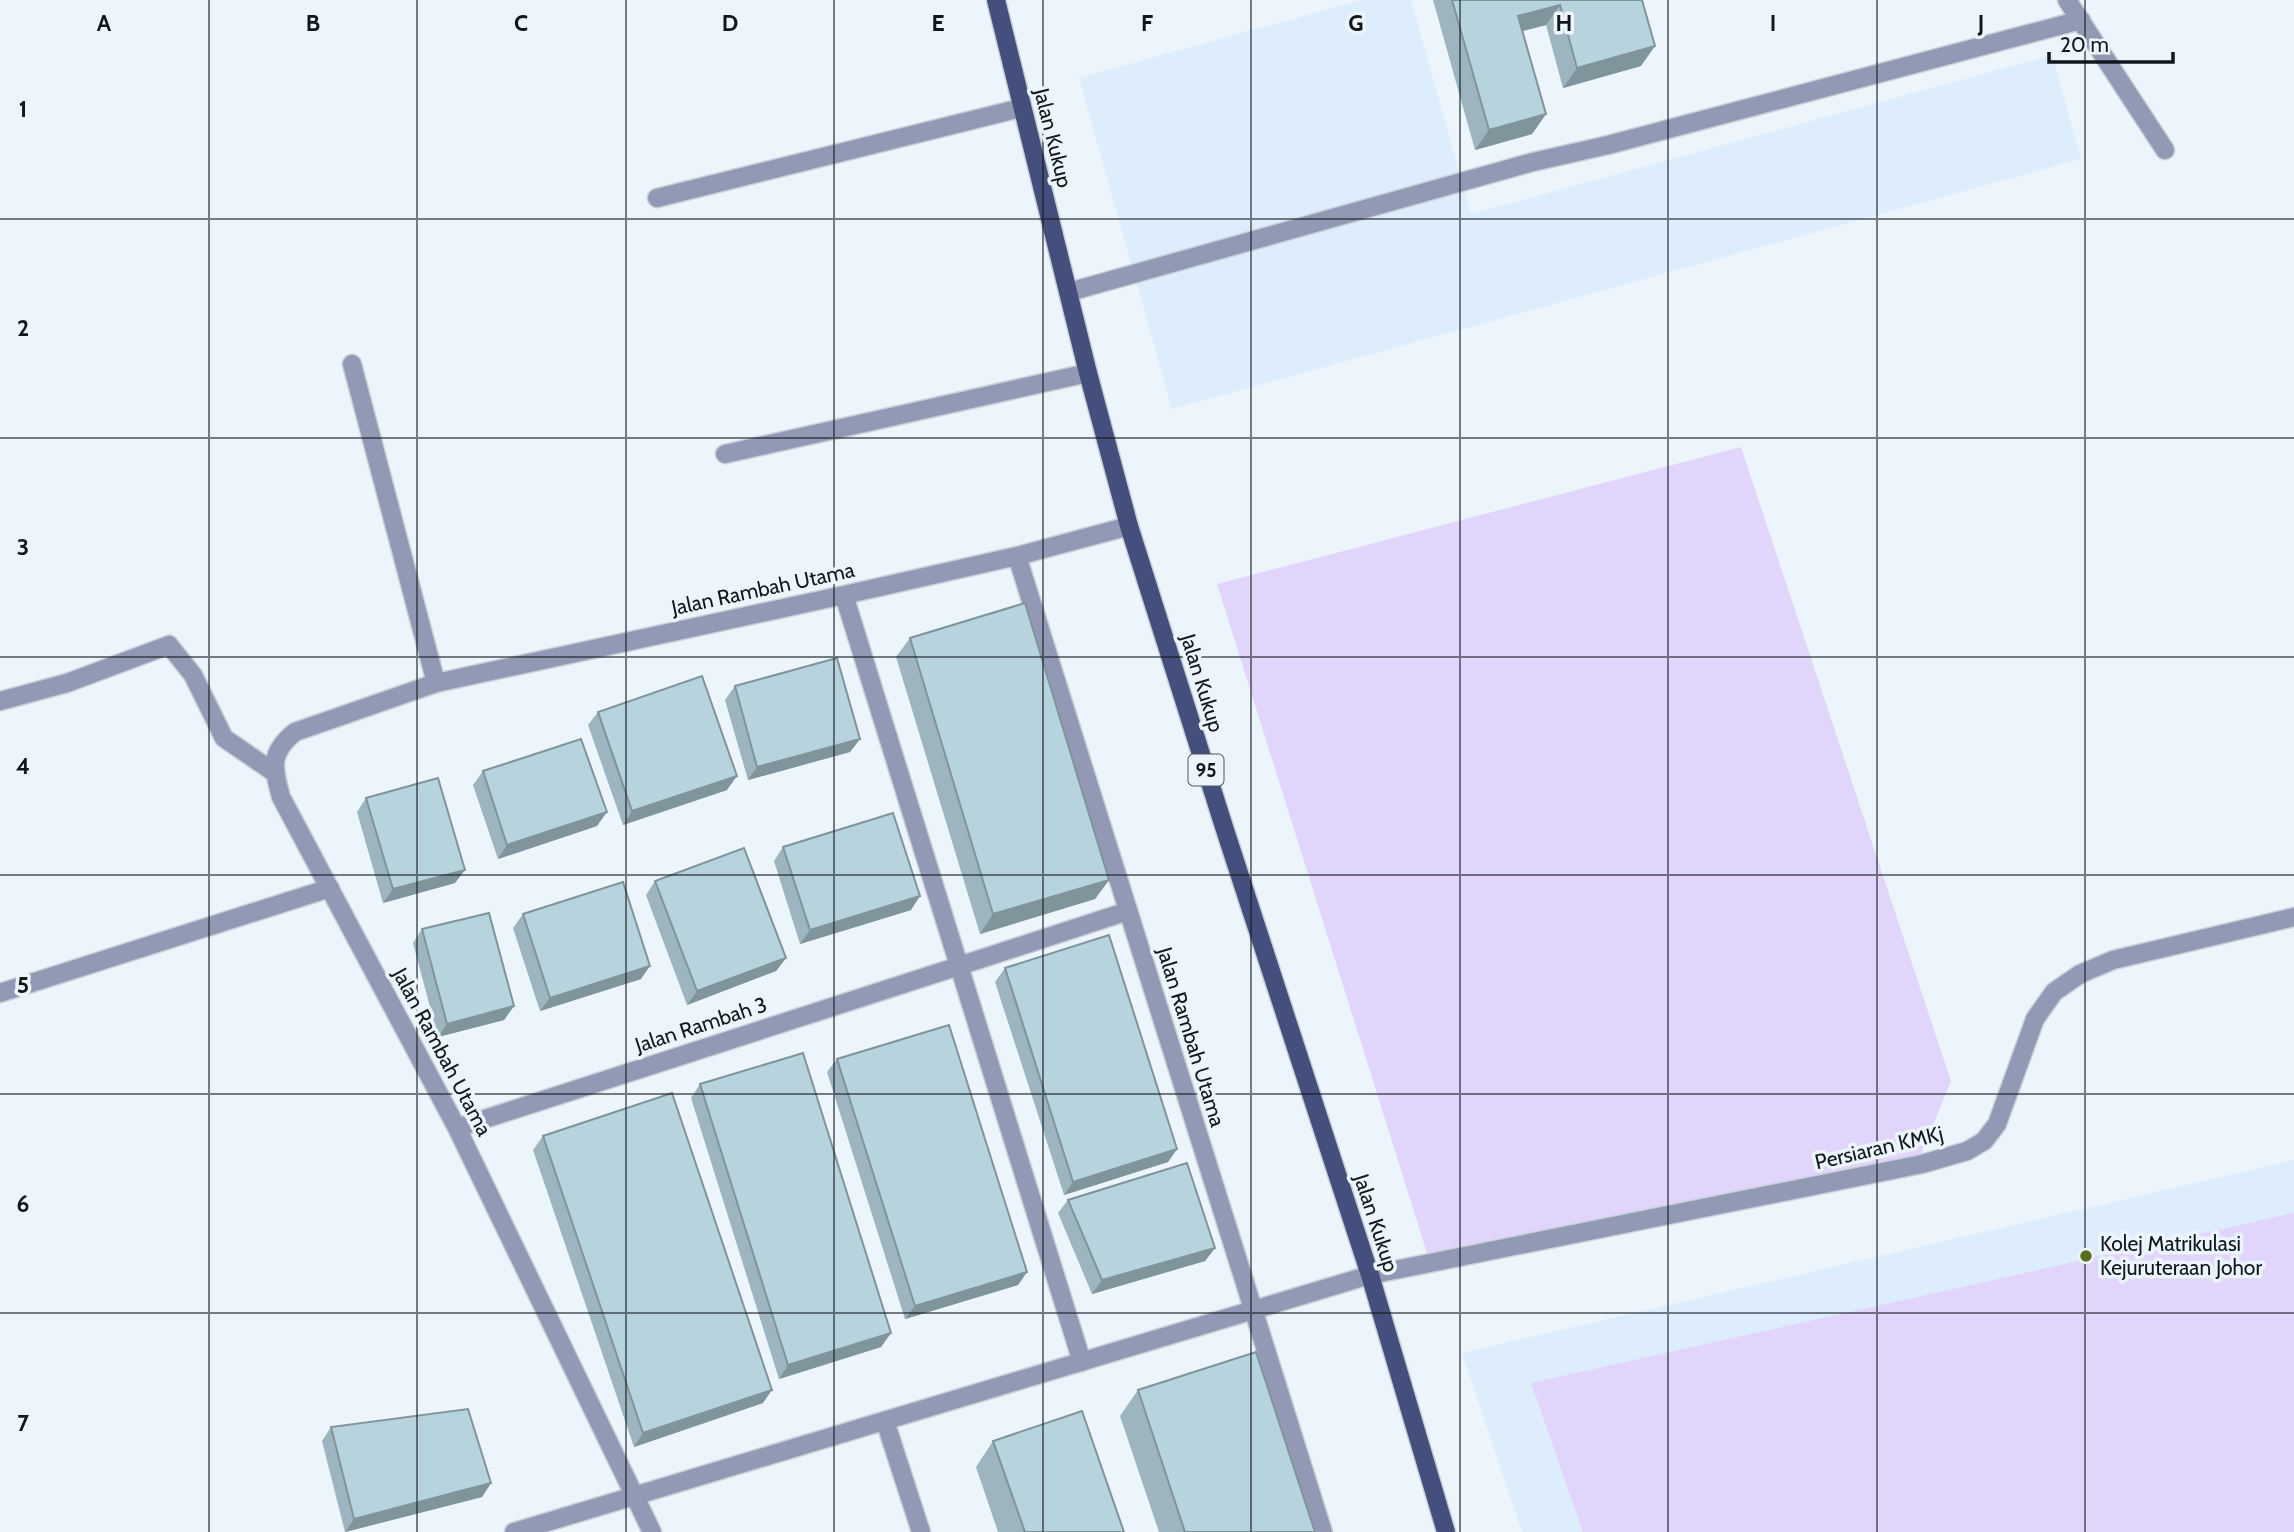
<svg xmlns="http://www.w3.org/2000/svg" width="2294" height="1532" viewBox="0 0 2294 1532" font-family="Cabin,sans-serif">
<rect width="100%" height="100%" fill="#ecf4fc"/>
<path fill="#deedfc" d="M1361 0H1411L1471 214 2052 55 2081 159 1172 409 1079 78Z
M2294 1160V1532H1522L1462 1353Z"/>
<path fill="#e1d5fc" d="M1741 447 1951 1081 1919 1159 1428 1256 1217 584Z
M2294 1213V1532H1583L1531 1383Z"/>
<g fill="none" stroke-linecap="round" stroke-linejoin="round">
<g stroke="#c9d1d8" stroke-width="21">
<path id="lane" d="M2067 0 2165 150
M1069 292 1533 162 1608 145 2081 20
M725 454 1088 373
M0 701 67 683 169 645 193 675 224 738 275 773
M959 966 1128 911"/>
</g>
<g stroke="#c9d1d8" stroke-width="21">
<path id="street" d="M657 198 1021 108
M352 364 436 683
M1017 556 1323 1532
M844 595 1082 1362
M0 993 330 888
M457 1128 959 966
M885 1421 921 1532
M514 1532 1370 1275 1922 1164 1967 1151 1984 1141 1997 1124 2035 1019 2054 992 2080 974 2113 960 2294 917
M652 1532 457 1128 281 797C273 767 269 753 295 732L436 683 844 595 1017 556 1129 526"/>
</g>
<g stroke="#c9d1d8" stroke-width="21">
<path id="primary" d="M996 0 1088 373 1129 526 1225 830 1370 1275 1446 1532"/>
</g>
<use href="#lane" stroke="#9299b4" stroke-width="18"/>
<use href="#street" stroke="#9299b4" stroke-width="18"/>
<use href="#primary" stroke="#454f7d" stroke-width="18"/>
</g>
<path fill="#9db5be" d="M1433 0H1642L1641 66 1563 88 1546 25 1522 31 1546 114 1532 134 1475 150Z
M910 638 1109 880 1095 899 980 934 896 657Z
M735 686 860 739 850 752 748 780 725 700Z
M598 712 727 790 623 825 588 725Z
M483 771 597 826 498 859 473 785Z
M366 798 455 883 383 903 357 812Z
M783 847 911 910 800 944 774 861Z
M655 881 786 958 776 971 687 1005 646 895Z
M523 914 641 979 540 1011 513 928Z
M422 929 514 1006 504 1020 438 1037 413 943Z
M1005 968 1177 1149 1168 1162 1064 1195 995 982Z
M837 1059 1027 1272 1018 1285 905 1319 827 1072Z
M700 1084 891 1333 881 1347 779 1379 691 1098Z
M543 1136 763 1403 634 1447 533 1150Z
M1068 1200 1215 1248 1205 1261 1092 1294 1058 1213Z
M1138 1390 1315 1532H1159L1120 1416Z
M331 1427 491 1483 482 1497 345 1532 322 1441Z
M993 1441 1124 1532H998L976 1467Z"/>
<path fill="#80949b" d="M1560 5 1546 25 1504 36 1518 16Z
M1655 46 1641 66 1563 88 1577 68Z
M1546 114 1532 134 1475 150 1489 130Z
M860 739 850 752 748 780 757 767Z
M737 776 727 790 623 825 632 811Z
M607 812 597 826 498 859 507 845Z
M465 870 455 883 383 903 393 889Z
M1109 880 1095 899 980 934 993 914Z
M920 896 911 910 800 944 810 930Z
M786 958 776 971 687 1005 697 991Z
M650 966 641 979 540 1011 550 998Z
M514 1006 504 1020 438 1037 447 1024Z
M1177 1149 1168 1162 1064 1195 1073 1182Z
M1215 1248 1205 1261 1092 1294 1102 1280Z
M1027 1272 1018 1285 905 1319 915 1306Z
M891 1333 881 1347 779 1379 788 1365Z
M772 1390 763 1403 634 1447 643 1433Z
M491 1483 482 1497 345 1532 354 1519Z"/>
<path fill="#b7d3dd" stroke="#80949b" stroke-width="2" d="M1452 0H1642L1655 46 1577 68 1560 5 1518 16 1546 114 1489 130Z
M1025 603 1109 880 993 914 910 638Z
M837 658 860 739 757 767 735 686Z
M702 676 737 776 632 811 598 712Z
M581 739 607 812 507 845 483 771Z
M438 778 465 870 393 889 366 798Z
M893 813 920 896 810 930 783 847Z
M744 848 786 958 697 991 655 881Z
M623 882 650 966 550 998 523 914Z
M489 913 514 1006 447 1024 422 929Z
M1109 935 1177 1149 1073 1182 1005 968Z
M949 1025 1027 1272 915 1306 837 1059Z
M803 1053 891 1333 788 1365 700 1084Z
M672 1093 772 1390 643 1433 543 1136Z
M1187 1163 1215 1248 1102 1280 1068 1200Z
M1256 1352 1315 1532H1185L1138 1390Z
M468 1409 491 1483 354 1519 331 1427Z
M1082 1411 1124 1532H1025L993 1441Z"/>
<path fill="none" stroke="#10171d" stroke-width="2" stroke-opacity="0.55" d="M209 0V1532M417 0V1532M626 0V1532M834 0V1532M1043 0V1532M1251 0V1532M1460 0V1532M1668 0V1532M1877 0V1532M2085 0V1532M0 219H2294M0 438H2294M0 657H2294M0 875H2294M0 1094H2294M0 1313H2294"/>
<circle fill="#5b6e1b" stroke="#ecf4fc" stroke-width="2.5" cx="2086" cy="1256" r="7"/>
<g text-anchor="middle" stroke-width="7" stroke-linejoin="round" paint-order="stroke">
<rect fill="#ecf4fc" stroke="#525960" stroke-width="2" x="1188.5" y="754.5" width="35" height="31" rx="5"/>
<g font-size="19" font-weight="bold" fill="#10171d">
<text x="1206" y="777">95</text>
</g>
<g font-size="21" fill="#10171d" stroke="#ecf4fc">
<text transform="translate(1053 138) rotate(76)" y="7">Jalan Kukup</text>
<text transform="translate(763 589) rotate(-12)" y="7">Jalan Rambah Utama</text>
<text transform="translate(1202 683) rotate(73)" y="7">Jalan Kukup</text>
<text transform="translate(701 1025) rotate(-18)" y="7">Jalan Rambah 3</text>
<text transform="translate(1191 1037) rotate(73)" y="7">Jalan Rambah Utama</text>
<text transform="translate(442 1052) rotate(62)" y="7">Jalan Rambah Utama</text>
<text transform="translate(1879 1148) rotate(-13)" y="7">Persiaran KMKj</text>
<text transform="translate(1376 1223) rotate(72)" y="7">Jalan Kukup</text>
</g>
<g font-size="21" fill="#10171d" stroke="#ecf4fc" text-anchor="start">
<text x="2100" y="1251">Kolej Matrikulasi<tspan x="2100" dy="24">Kejuruteraan Johor</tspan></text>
</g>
</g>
<g font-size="23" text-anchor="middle" font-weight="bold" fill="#10171d" stroke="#ecf4fc" stroke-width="7" stroke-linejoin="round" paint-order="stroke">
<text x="104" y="31">A</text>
<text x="313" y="31">B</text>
<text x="521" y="31">C</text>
<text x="730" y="31">D</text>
<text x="938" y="31">E</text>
<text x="1147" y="31">F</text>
<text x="1356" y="31">G</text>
<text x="1564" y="31">H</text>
<text x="1773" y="31">I</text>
<text x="1981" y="31">J</text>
<text x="23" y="117">1</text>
<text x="23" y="336">2</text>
<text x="23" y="555">3</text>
<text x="23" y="774">4</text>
<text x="23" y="993">5</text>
<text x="23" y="1212">6</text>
<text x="23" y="1431">7</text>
</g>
<path d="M2049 52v10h124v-10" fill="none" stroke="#10171d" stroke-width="3.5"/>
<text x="2060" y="52" font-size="21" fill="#10171d" stroke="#ecf4fc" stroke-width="5" paint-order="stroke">20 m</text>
</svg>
